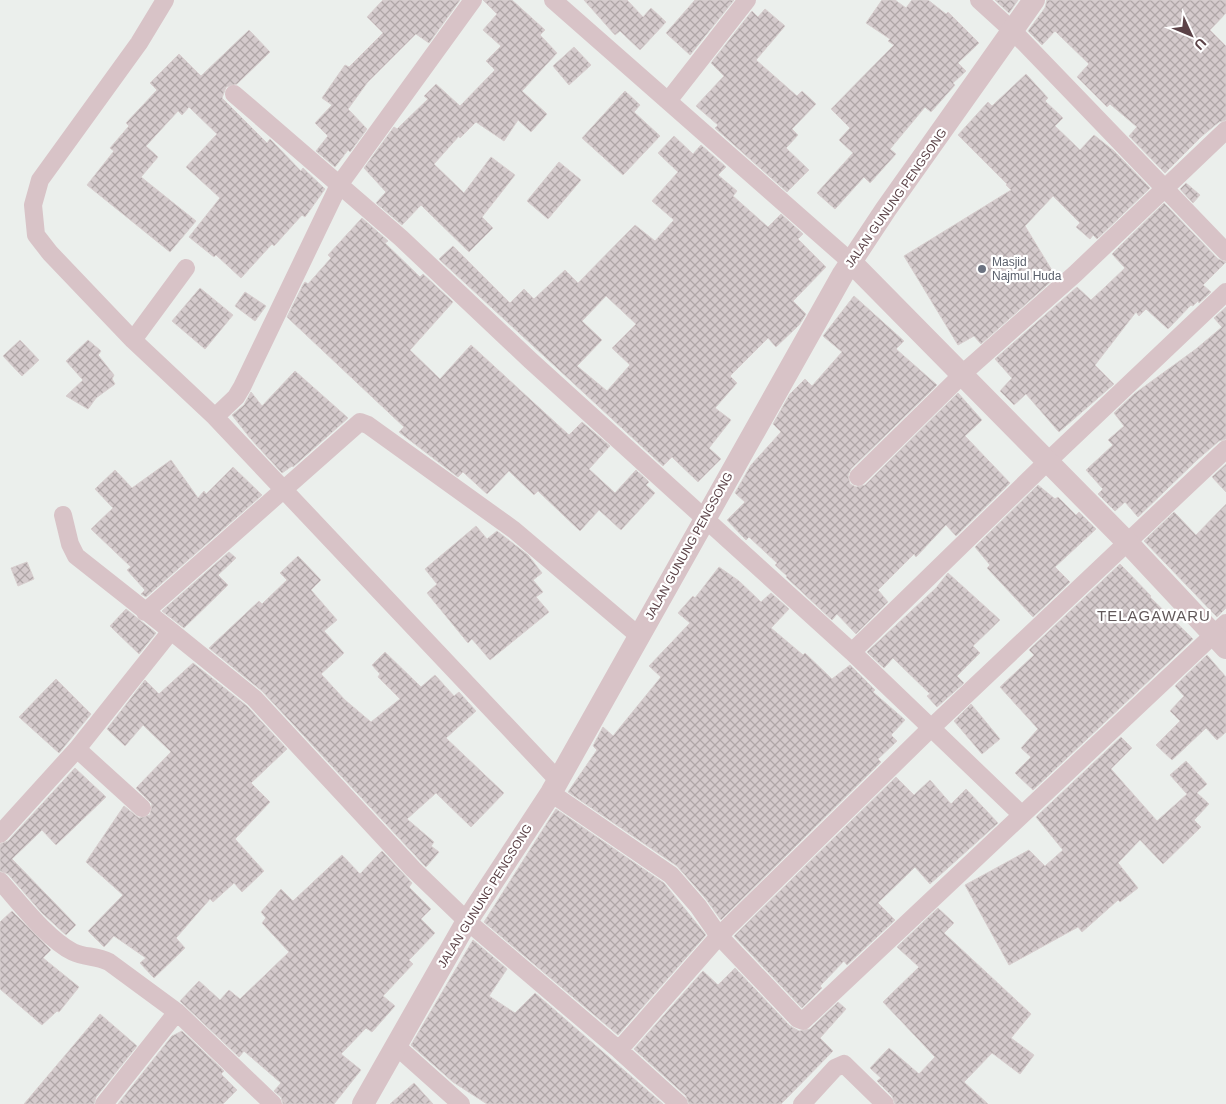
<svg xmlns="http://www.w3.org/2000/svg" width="1226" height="1104" viewBox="0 0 1226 1104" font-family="Helvetica,sans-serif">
<defs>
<pattern id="building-cross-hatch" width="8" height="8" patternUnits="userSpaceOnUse" patternTransform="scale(1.25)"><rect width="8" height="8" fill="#d4cacc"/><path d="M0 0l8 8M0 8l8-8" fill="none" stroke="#afa6a7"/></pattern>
</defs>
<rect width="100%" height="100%" fill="#ebefec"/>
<path fill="url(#building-cross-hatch)" stroke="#d8cfcf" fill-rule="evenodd" d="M383 0H460L429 43 416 34 367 83 348 109 367 129 350 152 348 150 335 167 316 151 328 136 315 123 332 105 322 98 345 65 349 67 383 33 367 17Z
M483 0H512L545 30 540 35 557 53 522 91 547 114 531 132 518 120 504 141 476 122 460 138 459 136 434 164 464 193 491 157 515 175 482 217 493 228 469 252 421 205 402 225 376 203 386 192 364 168 394 127 397 129 428 99 424 96 436 84 460 106 495 70 486 61 501 46 483 30 497 14Z
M584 0H627L643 17 651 8 666 22 640 50 620 31 615 35Z
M695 0H734L690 55 666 33Z
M882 0H895L906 8 912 0H928L946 14 948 12 979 43 958 63 966 71 953 83 955 85 931 112 925 107 890 149 896 154 870 183 864 177 835 209 817 193 853 153 839 140 850 128 831 109 894 45 888 41 890 39 866 23Z
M995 0H1018L1009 13Z
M1047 0H1226V13L1210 30 1226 46V120L1219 122 1202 136 1165 173 1129 136 1137 127 1110 104 1107 107 1077 77 1089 64 1055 31 1042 45 1028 31 1045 8Z
M765 9 785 26 756 60 797 96 802 91 816 104 792 129 798 135 786 148 809 170 787 192 715 128 718 125 696 106 724 76 711 63 752 11 758 17Z
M249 30 270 52 237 84 226 87 222 98 267 143 270 139 301 171 303 168 325 189 305 217 302 215 274 246 272 244 241 278 216 255 214 257 189 237 220 198 186 167 217 134 189 107 182 115 178 111 146 146 158 157 141 177 196 221 170 252 87 185 114 151 110 148 129 126 126 123 157 90 150 83 179 54 201 76Z
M574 47 591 65 569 85 553 66Z
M1026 74 1048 98 1045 101 1063 118 1055 126 1080 150 1094 135 1114 151 1150 188 1097 239 1093 235 1090 239 1076 227 1080 223 1053 196 1025 226 1056 277 981 344 974 336 958 345 904 256 1011 190 1006 185 1007 184 958 135 988 102 992 106Z
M625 91 640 105 634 112 660 136 623 175 582 138Z
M674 136 693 154 701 145 726 167 718 175 737 191 733 196 768 227 781 214 803 234 798 239 826 267 793 301 806 314 799 325 776 347 768 338 730 376 737 383 715 408 731 420 709 448 721 459 698 482 672 457 663 466 439 259 453 246 510 303 524 289 534 299 565 270 578 283 635 225 655 241 674 220 652 201 678 172 658 153ZM606 296 636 324 612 348 630 365 607 391 577 366 602 340 582 321Z
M559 162 581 180 548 219 527 201Z
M1186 183 1200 195 1193 203 1180 189Z
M1164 203 1218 259 1226 262 1203 285 1211 292 1199 303 1198 301 1193 306 1191 305 1168 329 1146 309 1139 316 1136 312 1095 365 1114 384 1059 432 1026 394 1014 405 1000 391 1012 378 995 359 1077 287 1091 300 1104 288 1125 268 1112 254Z
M362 218 388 241 385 243 420 277 423 274 453 302 410 350 440 379 471 345 569 435 582 422 610 446 589 469 615 493 636 470 649 482 646 485 655 493 621 530 599 510 580 531 538 491 534 495 509 471 487 494 463 472 458 477 399 432 404 427 287 317 303 285 305 282 308 284 331 258 328 255Z
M200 288 233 315 205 349 172 321Z
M245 292 266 306 255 321 235 306Z
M854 296 904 341 896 349 937 385 851 469 848 475 850 484 856 487 865 485 958 393 982 420 965 436 1010 483 956 536 946 525 916 557 914 554 878 590 888 602 856 634 837 614 832 620 786 577 787 576 775 565 777 563 749 537 746 540 727 520 745 502 735 493 751 465 781 432 773 424 790 394 805 379 812 386 842 352 823 336Z
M1226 307V439L1219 441 1197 460 1138 517 1125 502 1115 511 1098 494 1103 489 1086 470 1113 445 1108 440 1124 426 1114 413 1134 394 1196 349 1222 327 1214 318Z
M20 340 39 360 22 376 3 356Z
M88 340 101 351 98 355 114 375 112 379 115 384 96 398 88 409 66 396 83 380 66 361Z
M295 371 348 418 293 467 292 466 282 473 250 438 232 415 244 405 251 392 262 406Z
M171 460 198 498 204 491 206 494 233 467 262 495 146 597 141 594 145 590 127 570 131 567 91 529 113 508 95 489 115 470 132 488Z
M1226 464V492L1212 477Z
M1038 485 1055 499 1058 497 1076 515 1079 512 1096 529 1055 567 1070 582 1033 617 987 568 990 565 975 547Z
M1226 504V608L1217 617 1144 541 1174 512 1196 535Z
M476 526 487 539 497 531 528 555 542 573 533 580 543 592 536 597 549 612 490 660 472 639 468 643 427 593 437 584 425 569Z
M229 552 236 558 218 575 228 585 184 628 162 611Z
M298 556 321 580 311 590 337 620 324 631 344 653 321 674 345 700 371 722 400 699 378 677 380 674 372 665 385 652 421 687 435 675 454 696 459 692 476 711 446 738 504 793 471 827 436 793 407 819 434 842 431 846 439 852 426 867 262 691 209 648 259 601 262 604 287 580 280 573Z
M27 562 34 579 18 586 11 568Z
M1120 564 1151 596 1150 597 1193 639 1033 790 1015 773 1031 757 1021 748 1038 729 1000 687 1034 655 1029 650Z
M719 567 739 581 761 602 771 593 789 609 771 628 803 655 805 653 832 679 850 665 875 690 873 692 905 720 891 735 897 741 878 759 881 762 721 920 706 899 677 866 568 792 597 750 593 746 603 727 613 736 661 677 649 666 690 623 678 613 693 596 695 598Z
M948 573 1000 620 973 646 980 653 957 676 964 683 937 707 927 696 930 694 893 658 884 668 867 652 936 588Z
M126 609 156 633 139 654 110 626Z
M1207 655 1226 677V732L1217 740 1206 728 1172 760 1156 745 1180 721 1170 711 1184 696 1175 686Z
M193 663 247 706 287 749 251 783 270 802 235 839 264 871 242 892 234 883 213 902 210 899 176 938 185 948 154 978 140 963 146 958 114 936 104 947 88 931 123 895 86 862 124 806 139 818 150 815 152 804 136 788 171 752 143 725 125 746 107 729 145 680 159 694Z
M56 679 91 714 59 753 19 717Z
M971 704 1000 739 982 754 954 721Z
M1121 737 1132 748 1111 769 1157 821 1187 794 1170 775 1186 761 1207 784 1197 793 1209 804 1194 820 1201 827 1163 864 1140 840 1118 863 1138 888 1120 902 1118 900 1082 932 1078 927 1009 965 965 885 1029 850 1045 866 1063 850 1036 817Z
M75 768 106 797 56 845 42 830 12 859 76 925 66 935 42 913 8 874 0 871V844L8 841Z
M896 777 914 795 930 780 951 804 966 789 998 823 930 884 915 867 878 903 895 920 847 965 844 961 820 986 822 988 802 1008 734 936Z
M556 809 664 883 706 935 618 1035 484 922Z
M382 851 412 883 409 887 431 909 421 919 435 933 409 960 413 964 383 996 395 1006 372 1032 366 1028 341 1054 361 1070 334 1104H283L281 1097 274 1091 281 1083 244 1051 239 1057 180 1001 199 981 220 1000 229 990 240 999 289 952 262 923 266 918 261 912 281 889 293 901 342 855 360 874Z
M938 908 954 923 944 933 1031 1014 1011 1038 1034 1055 1020 1074 992 1053 964 1082 988 1104H895L892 1096 877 1081 881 1078 870 1068 889 1048 919 1074 935 1057 883 1002 919 967 897 947Z
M12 911 51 950 43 958 79 987 59 1012 57 1011 42 1025 0 989V922Z
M473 940 507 969 489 996 515 1013 535 993 663 1104H487L453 1082 411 1045Z
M735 968 790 1026 799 1031 810 1029 838 1002 846 1009 820 1038 833 1051 781 1104H689L686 1096 634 1049 703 971 718 985Z
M100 1014 137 1046 96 1097 94 1104H24Z
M182 1031 224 1071 221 1074 237 1090 223 1104H118L172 1036Z
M414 1083 433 1104H390Z"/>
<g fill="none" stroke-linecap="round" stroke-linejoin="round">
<path stroke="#d8c3c7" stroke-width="18" d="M165 0 139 43 40 180 33 205 36 235 50 253 133 340 215 417 557 779
M553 0 851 262
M979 0 1013 31 1226 252
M234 94 401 238 530 360 852 652 1022 815
M668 101 747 0
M133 340 186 268
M215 417 236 397 242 387 339 185 473 0
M858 477 969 368 1075 274 1226 130
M63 515 70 544 76 556 171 631
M145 612 360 422 368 425 514 530 639 636
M852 652 1048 461 1226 292
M77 749 142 808
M551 793 671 875 698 906 719 936 798 1019 803 1021 1226 623
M0 834 77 749 171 631 254 698 413 869 467 921 619 1050 679 1104
M0 881C19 902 48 940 73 952 85 958 96 955 109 962L177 1012 273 1104
M395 1045 461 1104
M619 1050 719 936 930 729 1226 449
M104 1104 177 1012
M802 1104 835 1068 844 1064 885 1104"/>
<path stroke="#d8c3c7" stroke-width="22" d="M851 262 1127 542 1226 648
M363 1104 467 921 551 793 843 274 886 209 1034 0"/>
</g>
<circle fill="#6b7280" stroke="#fff" stroke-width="2" cx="982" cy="269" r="5"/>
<g text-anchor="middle" stroke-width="4.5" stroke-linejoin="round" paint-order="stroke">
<g font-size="12" fill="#5b4247" stroke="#fff">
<text transform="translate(896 198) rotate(-55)" y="4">JALAN GUNUNG PENGSONG</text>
<text transform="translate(689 546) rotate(-61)" y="4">JALAN GUNUNG PENGSONG</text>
<text transform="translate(485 896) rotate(-58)" y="4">JALAN GUNUNG PENGSONG</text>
</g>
<g font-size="12" fill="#5b616d" stroke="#fff" text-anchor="start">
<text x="992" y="266">Masjid<tspan x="992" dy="14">Najmul Huda</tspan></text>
</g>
<g font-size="15" letter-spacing="1" fill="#615859" stroke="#fff">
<text x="1154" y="621">TELAGAWARU</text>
</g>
</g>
<g transform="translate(1191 35) rotate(134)" stroke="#ffffff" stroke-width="4" paint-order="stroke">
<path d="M0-4L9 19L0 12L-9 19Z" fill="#5b4247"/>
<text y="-8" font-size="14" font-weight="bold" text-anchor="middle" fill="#5b4247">U</text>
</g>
</svg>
